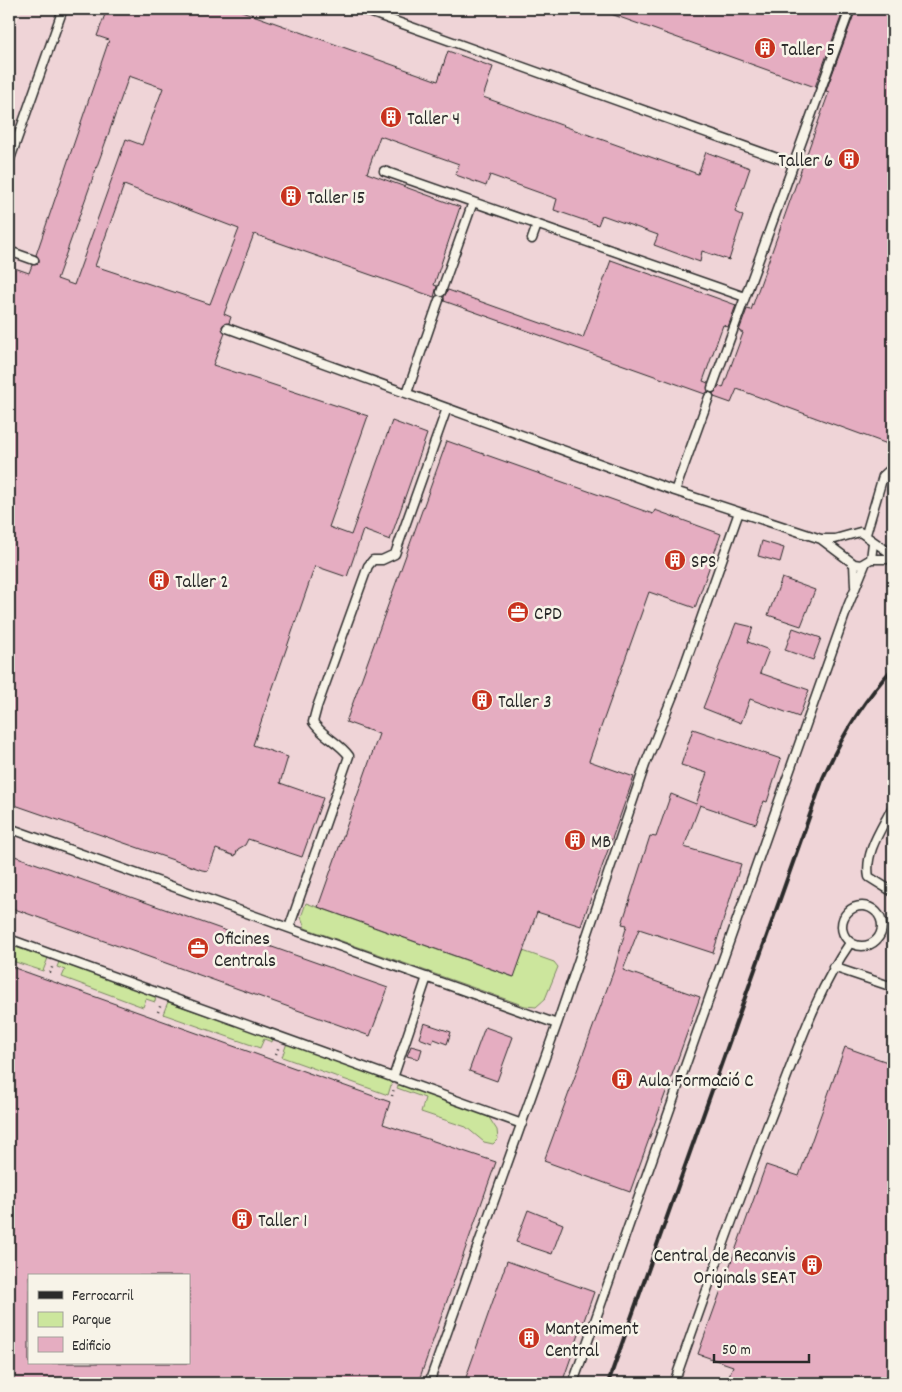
<svg xmlns="http://www.w3.org/2000/svg" width="902" height="1392" viewBox="0 0 902 1392" font-family="Dekko,sans-serif">
<rect width="100%" height="100%" fill="#f3e5e0"/>
<filter id="ink" filterUnits="userSpaceOnUse"><feTurbulence type="fractalNoise" baseFrequency=".02" numOctaves="2"/><feDisplacementMap in="SourceGraphic" scale="10" xChannelSelector="R" yChannelSelector="G"/><feConvolveMatrix kernelMatrix="1 2 1 2 8 2 1 2 1" color-interpolation-filters="sRGB"/></filter>
<g filter="url(#ink)">
<path fill="#efd4d7" fill-rule="evenodd" d="M22 9H893V1383H9V39ZM29 1276H189V1363H29Z"/>
<path fill="#cce69d" stroke="#7c8864" d="M306 903 513 977 523 951 554 962 558 967 545 999 536 1007 525 1006 305 928 301 917Z
M9 945 48 958 43 971 9 960Z
M59 962 156 996 155 1002 146 999 143 1007 62 977 65 970 57 967Z
M168 1002 273 1038 272 1042 264 1039 260 1048 163 1014Z
M287 1043 392 1082 388 1095 282 1057Z
M399 1084 488 1116 497 1130 498 1139 493 1144 484 1142 466 1127 421 1112 425 1098 397 1088Z"/>
<path fill="#e5adc1" stroke="#2b2b2b" fill-rule="evenodd" d="M107 9H236L438 81 448 51 493 67 483 97 698 174 706 152 750 168 735 212 743 216 729 260 702 251 700 262 654 245 658 235 602 215 598 225 554 210 557 199 490 175 486 186 456 175 459 164 380 136 367 173 460 207 434 285 437 286 434 297 254 234 224 314 231 317 229 323 222 326 225 333 213 365 368 416 329 527 351 535 392 421 427 434 390 540 363 530 347 577 315 566 253 745 288 757 280 783 323 798 302 857 248 839 245 845 238 849 235 856 216 849 208 871 202 870 9 803V266L29 273 32 265 39 262V259L36 255 109 40 97 36ZM129 76 163 88 142 145 126 139 74 285 57 279ZM124 185 239 229 210 304 95 266Z
M597 9H844L815 87Z
M856 9H893V446L737 389 731 403 714 397 713 393 719 386 723 388 732 363 743 333 739 331 747 309 751 310 829 92 826 91Z
M611 260 736 305 728 327 723 325 703 381 708 383V392L705 394 444 301V297L448 290 583 338Z
M447 441 653 514 655 510 721 534 695 608 649 592 589 761 634 777 581 926 537 912 514 977 318 907 379 734 346 722Z
M762 541 784 548 780 562 758 556Z
M782 578 815 590 801 626 768 615Z
M736 623 753 627 748 642 769 650 760 673 809 690 799 717 750 699 741 723 703 708Z
M793 628 821 638 813 660 785 650Z
M693 729 781 759 767 802 764 801 756 824 700 805 684 847 741 864 713 953 639 929 623 970 700 997 630 1192 544 1161 615 967 627 925 622 924 650 836 656 837 671 794 696 804 707 773 681 765Z
M9 854 388 988 370 1036 9 907Z
M9 966 390 1102 383 1124 496 1162 418 1383H9ZM29 1276H189V1363H29Z
M424 1023 451 1032 447 1044 434 1039 432 1043 419 1038Z
M485 1027 513 1037 497 1081 469 1071Z
M411 1046 422 1049 419 1059 407 1056Z
M845 1047 893 1064V1383H726L733 1366 698 1354 766 1165 799 1176Z
M528 1210 563 1224 552 1254 516 1242Z
M507 1261 594 1292 562 1383H464Z"/>
<g fill="none" stroke-linecap="round" stroke-linejoin="round">
<g stroke="#2b2b2b" stroke-width="11">
<path id="service" d="M361 9 794 164
M9 162 63 9
M384 171 745 297
M532 239 537 225
M9 251 34 260
M441 292 473 202
M227 328 675 491 821 539 854 564 861 565 871 559 873 543
M712 388 850 9
M407 393 439 300
M675 491 709 397
M866 534 883 476 893 467
M821 539H835L860 532 893 555
M871 559H893
M854 564 855 586
M893 806C883 827 864 852 869 877L893 892
M9 828 557 1024
M842 926a20 20 0 1 1 40 0a20 20 0 1 1-40 0Z
M289 928 349 756C339 742 322 736 313 722L317 707 368 566 373 560H382L395 554 447 408
M9 939 522 1124
M833 967 893 987
M393 1078 427 977
M429 1383 557 1024 645 765 680 678 739 512
M573 1383 848 606 866 562
M674 1383C708 1286 742 1190 780 1094 800 1043 818 989 850 943"/>
</g>
<path stroke="#2b2b2b" stroke-width="2.5" stroke-dasharray="1 4" stroke-linecap="butt" d="M50 973 53 965
M158 1012 161 1004
M276 1054 279 1046
M392 1096 394 1088"/>
<use href="#service" stroke="#f7f3e8" stroke-width="8"/>
<path stroke="#2b2b2b" stroke-width="4" d="M608 1383 823 778C841 737 863 701 893 668"/>
</g>
</g>
<defs>
<g id="building-disc" transform="scale(1.125)"><circle r="9.5" fill="#c8321e" stroke="#f7f3e8"/><path d="M-4-6H4V6H1V3H-1V6H-4ZM-2.5-4.3h1.7v1.8h-1.7ZM.8-4.3h1.7v1.8H.8ZM-2.5-1h1.7V.8h-1.7ZM.8-1h1.7V.8H.8Z" fill="#fff"/></g>
<g id="office-disc" transform="scale(1.125)"><circle r="9.5" fill="#c8321e" stroke="#f7f3e8"/><path d="M-6-3h4V-5.5h4V-3h4V5H-6ZM-1-4.5V-3h2v-1.5ZM-6 0V1H6V0Z" fill="#fff"/></g>
</defs>
<g fill-rule="evenodd">
<use href="#building-disc" x="765" y="48"/>
<use href="#building-disc" x="391" y="117"/>
<use href="#building-disc" x="849" y="159"/>
<use href="#building-disc" x="291" y="196"/>
<use href="#building-disc" x="675" y="560"/>
<use href="#building-disc" x="159" y="580"/>
<use href="#office-disc" x="518" y="612"/>
<use href="#building-disc" x="482" y="700"/>
<use href="#building-disc" x="575" y="840"/>
<use href="#office-disc" x="198" y="948"/>
<use href="#building-disc" x="622" y="1079"/>
<use href="#building-disc" x="242" y="1219"/>
<use href="#building-disc" x="812" y="1265"/>
<use href="#building-disc" x="529" y="1338"/>
</g>
<g text-anchor="middle" stroke-width="5" stroke-linejoin="round" paint-order="stroke">
<g font-size="19" fill="#2b2b2b" stroke="#f7f3e8" text-anchor="start">
<text x="781" y="55">Taller 5</text>
<text x="407" y="124">Taller 4</text>
<text x="833" y="166" text-anchor="end">Taller 6</text>
<text x="307" y="203">Taller 15</text>
<text x="691" y="567">SPS</text>
<text x="175" y="587">Taller 2</text>
<text x="534" y="619">CPD</text>
<text x="498" y="707">Taller 3</text>
<text x="591" y="847">MB</text>
<text x="214" y="944">Oficines<tspan x="214" dy="22">Centrals</tspan></text>
<text x="638" y="1086">Aula Formació C</text>
<text x="258" y="1226">Taller 1</text>
<text x="796" y="1261" text-anchor="end">Central de Recanvis<tspan x="796" dy="22">Originals SEAT</tspan></text>
<text x="545" y="1334">Manteniment<tspan x="545" dy="22">Central</tspan></text>
</g>
</g>
<rect width="902" height="1392" fill="none" stroke="#f7f3e8" stroke-width="30"/>
<rect x="15" y="15" width="872" height="1362" fill="none" stroke="#2b2b2b" stroke-width="2" filter="url(#ink)"/>
<rect x="28" y="1274" width="162" height="90" fill="#f7f3e8" stroke="#a5a39c"/>
<rect x="38" y="1291" width="25" height="8" fill="#2b2b2b" stroke="#a5a39c"/>
<text x="72" y="1300" font-size="15" fill="#2b2b2b">Ferrocarril</text>
<rect x="38" y="1312" width="25" height="15" fill="#cce69d" stroke="#a5a39c"/>
<text x="72" y="1324" font-size="15" fill="#2b2b2b">Parque</text>
<rect x="38" y="1337" width="25" height="15" fill="#e5adc1" stroke="#a5a39c"/>
<text x="72" y="1350" font-size="15" fill="#2b2b2b">Edificio</text>
<path d="M714 1354v8h95v-8" fill="none" stroke="#2b2b2b" stroke-width="2.5"/>
<text x="722" y="1354" font-size="15" fill="#2b2b2b" stroke="#f7f3e8" stroke-width="4" paint-order="stroke">50 m</text>
</svg>
